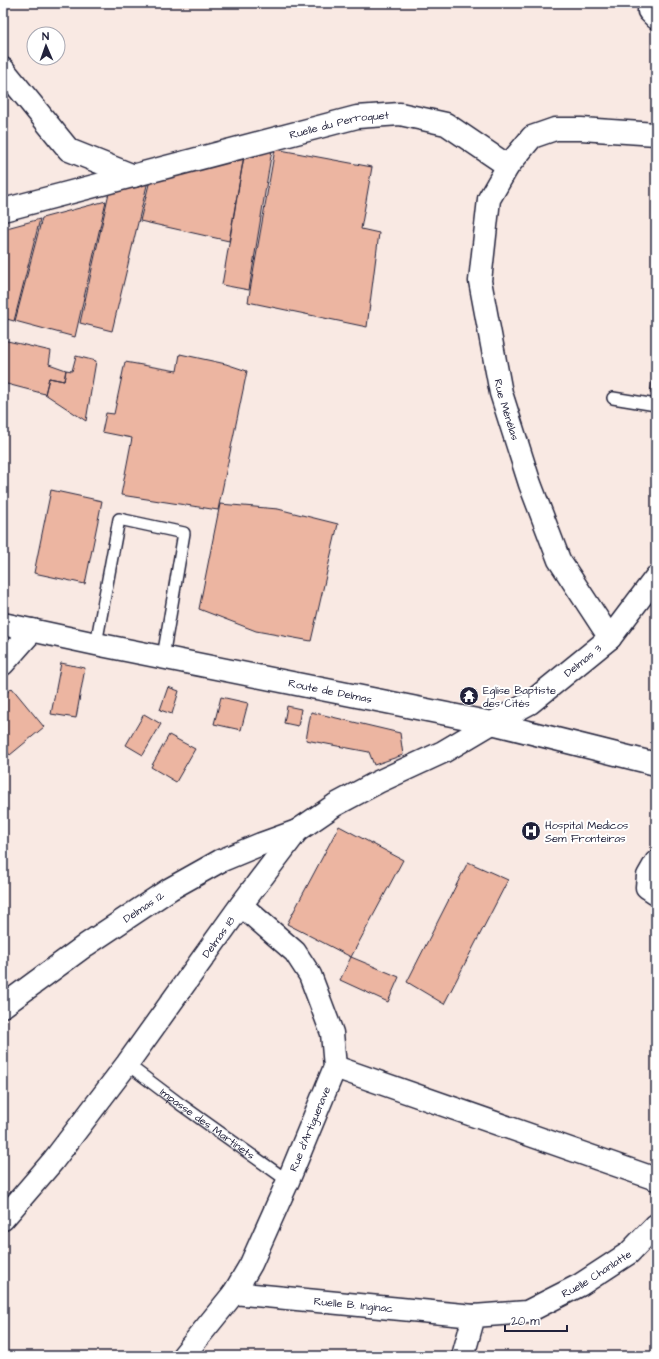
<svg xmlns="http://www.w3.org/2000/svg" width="659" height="1359" viewBox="0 0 659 1359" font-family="'Architects Daughter',sans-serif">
<rect width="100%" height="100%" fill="#f9e9e3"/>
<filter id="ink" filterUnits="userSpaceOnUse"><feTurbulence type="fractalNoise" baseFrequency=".025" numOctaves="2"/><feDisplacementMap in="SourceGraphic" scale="8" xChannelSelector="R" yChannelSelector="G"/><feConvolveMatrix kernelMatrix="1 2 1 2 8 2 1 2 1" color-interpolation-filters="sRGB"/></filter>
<g filter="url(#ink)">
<path fill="#ecb5a1" stroke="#22223b" d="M275 149 372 167 361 229 379 233 367 327 248 302Z
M272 150 249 290 222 285 244 156Z
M244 156 229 241 140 221 150 180Z
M148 181 112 331 80 323 110 188Z
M106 201 75 337 15 321 42 218Z
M40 219 14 321 3 318V229Z
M3 340 51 351 49 364 66 370 64 381 49 378 45 394 3 383Z
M180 354 226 364 247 371 218 510 121 495 132 438 102 432 106 413 114 414 125 362 177 371Z
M76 356 96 361 86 421 45 394 49 378 64 381 66 370 72 371Z
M656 360V394L650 393Z
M51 490 102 501 85 584 34 573Z
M220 504 278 509 338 524 311 641 256 631 199 609Z
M61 663 85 668 76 718 51 714Z
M168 687 179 691 172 714 160 710Z
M12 688 44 727 10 755 3 747V696Z
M221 697 248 703 241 730 214 724Z
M287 706 301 709 298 726 284 723Z
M311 712 400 733 403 755 374 765 369 752 306 740Z
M144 714 161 724 143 755 126 745Z
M169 735 195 749 176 782 151 767Z
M339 826 403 860 351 957 287 924Z
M468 862 508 880 444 1004 407 982Z
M351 957 399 977 388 1002 340 980Z"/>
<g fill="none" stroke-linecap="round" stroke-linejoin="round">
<g stroke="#22223b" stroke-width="14">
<g id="service">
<path d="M613 398 656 405"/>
<path d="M96 644 119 519 184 533 163 657"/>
<path id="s1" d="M127 1064 180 1104 288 1181"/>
</g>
</g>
<g stroke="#22223b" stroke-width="25">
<g id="minor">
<path d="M651 3 649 11 656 18"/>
<path d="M3 69 69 150 134 176"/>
<path id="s2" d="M508 166 489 199 480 281 501 393 530 484 559 560 610 638"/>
<path id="s3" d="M3 210 357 117 400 114 446 124 508 166 532 137 555 129H581L656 134"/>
<path d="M3 664 33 630"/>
<path d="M656 862 648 876 647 887 656 893"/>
<path id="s4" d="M3 1006 86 945 170 889 220 861 261 844 297 831"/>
<path d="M335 1067 656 1179"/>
<path id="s5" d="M234 1293 474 1316"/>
<path id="s6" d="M183 1356 234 1293 251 1264 288 1181 335 1067 332 1033 310 975 295 952 241 905"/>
<path id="s7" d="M463 1356 474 1316 527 1312 580 1285 629 1253 656 1225"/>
</g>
</g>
<g stroke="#22223b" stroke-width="25">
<g id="tertiary">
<path id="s8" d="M3 1219 53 1161 127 1064 241 905 297 831 335 805 378 782 443 752 492 723 530 703 610 638 656 577"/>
</g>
</g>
<g stroke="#22223b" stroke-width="25">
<g id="primary">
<path id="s9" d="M3 624 96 644 492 723 656 764"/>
</g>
</g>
<use href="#service" stroke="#fff" stroke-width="11"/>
<use href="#minor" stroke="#fff" stroke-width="22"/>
<use href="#tertiary" stroke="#fff" stroke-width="22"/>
<use href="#primary" stroke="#fff" stroke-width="22"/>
</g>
</g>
<defs>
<g id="temple-disc" transform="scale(1)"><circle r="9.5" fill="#22223b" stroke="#fff"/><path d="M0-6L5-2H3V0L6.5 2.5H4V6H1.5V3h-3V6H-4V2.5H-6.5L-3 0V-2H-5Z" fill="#fff"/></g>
<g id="hospital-disc" transform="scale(1)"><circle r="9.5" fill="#22223b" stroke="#fff"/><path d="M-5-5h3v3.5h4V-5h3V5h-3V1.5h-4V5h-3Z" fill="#fff"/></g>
</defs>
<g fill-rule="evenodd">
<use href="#temple-disc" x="469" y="696"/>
<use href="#hospital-disc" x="531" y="831"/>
</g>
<g text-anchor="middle" stroke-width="4" stroke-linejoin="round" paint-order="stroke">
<g font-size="11" fill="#22223b" stroke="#fff">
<text dy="4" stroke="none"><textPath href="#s3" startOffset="347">Ruelle du Perroquet</textPath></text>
<text dy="4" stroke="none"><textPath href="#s2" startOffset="252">Rue Ménélas</textPath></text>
<text dy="4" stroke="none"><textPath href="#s8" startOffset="821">Delmas 3</textPath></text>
<text dy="4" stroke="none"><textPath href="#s9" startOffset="334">Route de Delmas</textPath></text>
<text dy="4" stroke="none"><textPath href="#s4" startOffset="172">Delmas 12</textPath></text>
<text dy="4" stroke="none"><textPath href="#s8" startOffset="355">Delmas 18</textPath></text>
<text dy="4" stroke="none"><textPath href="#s1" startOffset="100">Impasse des Martinets</textPath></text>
<text dy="4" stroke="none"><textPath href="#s6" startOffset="262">Rue d'Artiguenave</textPath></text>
<text dy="4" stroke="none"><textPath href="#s7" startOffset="174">Ruelle Chanlatte</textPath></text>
<text dy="4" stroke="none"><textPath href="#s5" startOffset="120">Ruelle B. Inginac</textPath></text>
</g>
<g font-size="11" fill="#22223b" stroke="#fff" text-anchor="start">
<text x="483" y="694">Eglise Baptiste<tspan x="483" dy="13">des Cités</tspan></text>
<text x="545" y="829">Hospital Medicos<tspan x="545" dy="13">Sem Fronteiras</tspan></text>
</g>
</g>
<rect width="659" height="1359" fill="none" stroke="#fff" stroke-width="16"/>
<rect x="8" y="8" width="643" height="1343" fill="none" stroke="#22223b" stroke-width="1.5" filter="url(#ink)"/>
<g transform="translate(46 46) rotate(358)"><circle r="19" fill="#ffffff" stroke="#a7a7b1"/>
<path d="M0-3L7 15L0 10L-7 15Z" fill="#22223b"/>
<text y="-6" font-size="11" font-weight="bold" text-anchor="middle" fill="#22223b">N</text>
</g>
<path d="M505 1325v6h62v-6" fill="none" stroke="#22223b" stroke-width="2"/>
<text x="511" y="1325" font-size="12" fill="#22223b" stroke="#ffffff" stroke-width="3" paint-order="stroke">20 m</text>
</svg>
